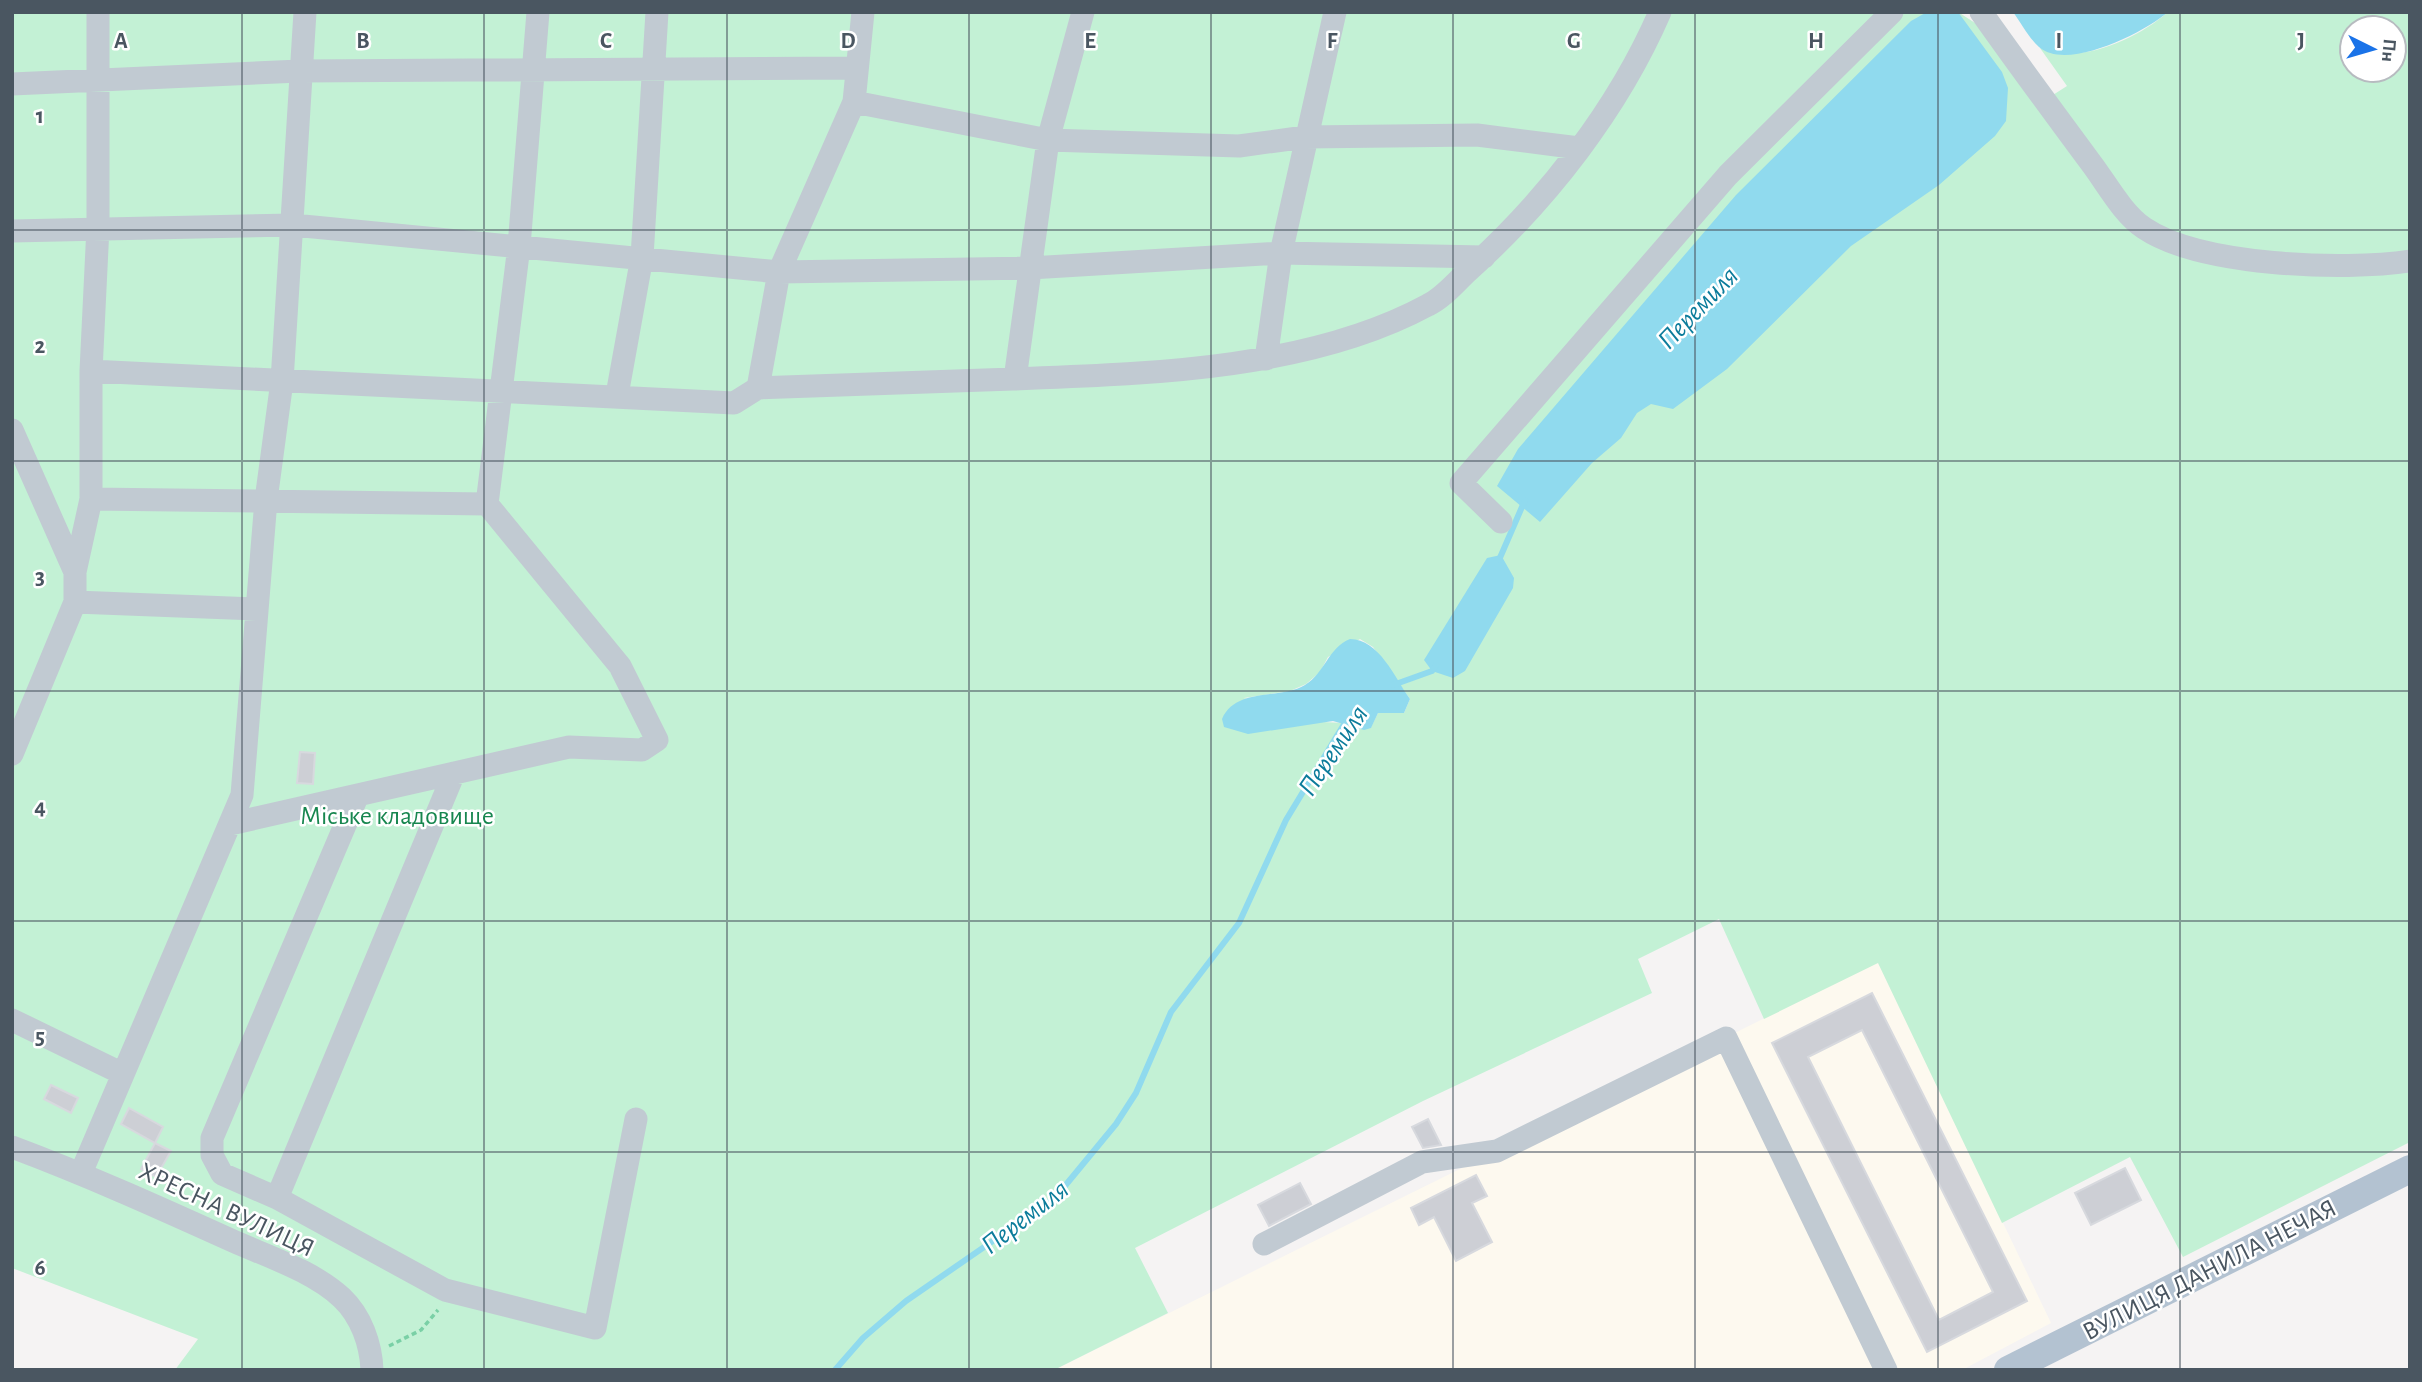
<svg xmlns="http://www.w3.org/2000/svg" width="2422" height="1382" viewBox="0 0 2422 1382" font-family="'Alegreya Sans',sans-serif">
<rect width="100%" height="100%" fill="#f5f3f3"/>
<path fill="#fdf9ef" d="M1878 962 2051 1323 1962 1370H1054Z"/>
<path fill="#c3f1d5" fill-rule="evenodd" d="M12 12H1958L2000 39 2045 100 2067 86 2040 48C2081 65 2137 39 2168 12H2410V1142L2183 1257 2130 1157 2002 1223 1878 963 1764 1019 1719 919 1638 959 1652 993 1423 1101 1135 1248 1168 1313 1054 1370H175L198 1339 12 1268ZM2352 28H2394V70H2352ZM1360 639 1373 647 1410 699 1404 713H1378L1371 727 1356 730 1344 723 1322 722 1244 698 1290 691 1306 684 1320 672 1328 657Z"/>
<path fill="#90daee" d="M1927 12H1958L2002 72 2008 88 2006 121 1995 136 1939 185 1851 246 1727 369 1673 409 1651 404 1637 413 1621 438 1592 463 1540 522 1497 486 1518 449 1736 195 1911 21Z
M2013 12H2168C2145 32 2067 72 2039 47 2029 38 2021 23 2013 12Z
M1501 555 1514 578 1513 588 1465 671 1453 678 1432 671 1424 660 1487 558Z
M1350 639C1379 639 1395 678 1410 699L1404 713H1378L1371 728 1364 730 1333 721 1248 734 1224 727 1222 719C1236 687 1280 700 1305 685 1325 673 1328 648 1350 639Z"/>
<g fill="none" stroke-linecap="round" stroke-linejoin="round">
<path stroke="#90daee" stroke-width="6" d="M1499 560 1525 500
M1393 685 1432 671 1436 665
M835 1370 863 1338 906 1301 1055 1198 1116 1124 1136 1093 1171 1012 1239 923 1286 820 1349 716"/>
</g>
<path fill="#cdcfd5" stroke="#d7d9de" stroke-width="2" fill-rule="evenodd" d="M300 752 315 753 313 784 297 783Z
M1872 993 2027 1301 1927 1352 1772 1043ZM1862 1030 1993 1292 1939 1320 1808 1057Z
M51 1085 78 1098 71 1113 44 1099Z
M129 1108 163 1127 155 1143 121 1124Z
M1428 1119 1441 1145 1423 1148 1412 1127Z
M155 1143 171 1151 156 1177 141 1169Z
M2125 1168 2141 1200 2091 1225 2075 1193Z
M1476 1175 1487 1196 1472 1203 1492 1242 1456 1261 1434 1217 1419 1225 1411 1208Z
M1300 1183 1311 1204 1269 1226 1258 1205Z"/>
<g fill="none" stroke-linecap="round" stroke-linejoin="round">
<path stroke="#7ad0a6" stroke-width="3.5" stroke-dasharray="5 3.5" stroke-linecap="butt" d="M389 1346 421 1330 438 1310"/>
<path stroke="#c1cad2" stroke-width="23" d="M1981 12C2017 63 2054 113 2091 163 2107 184 2122 213 2144 228 2200 266 2344 271 2410 261
M12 84 300 71 855 68
M854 102 1048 140 1239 146 1305 137 1477 135 1579 148
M12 231 293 225 779 272 1030 268 1281 253 1484 257
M1266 359 1281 253 1335 12
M91 371 734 403 758 388 779 272 854 102 863 12
M1015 379 1048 140 1083 12
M758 388C843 385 928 382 1013 379 1146 374 1308 370 1428 305 1443 298 1456 282 1468 271 1547 200 1618 109 1660 12
M617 395 642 257 657 12
M12 430 75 572
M91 499 487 504 519 246 538 12
M1501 522 1461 483 1728 175 1892 12
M75 602 257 609
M12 754 75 602V572L91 499V371L98 227V12
M357 797 212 1138V1155L222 1174 277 1198 445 1290 595 1328 636 1119
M230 824 569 747 642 750 657 740 620 666 487 504
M12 1020 123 1074
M12 1147C87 1175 160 1208 233 1241 269 1257 313 1271 342 1298 361 1316 371 1344 372 1370
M81 1173 242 795 266 500 282 381 305 12
M277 1198 454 773
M1264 1244 1422 1162 1497 1151 1726 1038 1886 1370"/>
<path stroke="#b3c2d1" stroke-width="28" d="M2008 1370 2410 1169"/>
</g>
<path fill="none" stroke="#4a5661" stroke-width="2" stroke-opacity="0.55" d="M242 12V1370M484 12V1370M727 12V1370M969 12V1370M1211 12V1370M1453 12V1370M1695 12V1370M1938 12V1370M2180 12V1370M12 230H2410M12 461H2410M12 691H2410M12 921H2410M12 1152H2410"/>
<g text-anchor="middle" stroke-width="5" stroke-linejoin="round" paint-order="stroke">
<g font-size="26" fill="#17864f" stroke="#fff">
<text x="397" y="824">Міське кладовище</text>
</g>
<g font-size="26" fill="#4a5661" stroke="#fff">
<text transform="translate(227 1209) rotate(25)" y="9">ХРЕСНА ВУЛИЦЯ</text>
<text transform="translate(2209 1269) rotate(-27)" y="9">ВУЛИЦЯ ДАНИЛА НЕЧАЯ</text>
</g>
<g font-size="28" font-style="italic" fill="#0c7c9b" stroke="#fff">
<text transform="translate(1697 307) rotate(-46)" y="10">Перемиля</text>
<text transform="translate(1332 750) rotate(-56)" y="10">Перемиля</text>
<text transform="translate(1024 1216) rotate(-38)" y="10">Перемиля</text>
</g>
</g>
<g font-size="23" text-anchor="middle" font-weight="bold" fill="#4a5661" stroke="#fff" stroke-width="5" stroke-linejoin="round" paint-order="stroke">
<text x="121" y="48">A</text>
<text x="363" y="48">B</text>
<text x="606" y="48">C</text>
<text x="848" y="48">D</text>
<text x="1090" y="48">E</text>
<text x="1332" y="48">F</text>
<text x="1574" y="48">G</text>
<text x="1816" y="48">H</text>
<text x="2059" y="48">I</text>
<text x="2301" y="48">J</text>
<text x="40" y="123">1</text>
<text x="40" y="353">2</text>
<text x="40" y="584">3</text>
<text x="40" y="814">4</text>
<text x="40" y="1044">5</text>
<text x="40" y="1275">6</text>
</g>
<rect width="2422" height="1382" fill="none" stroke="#4a5661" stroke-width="28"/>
<g transform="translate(2373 49) rotate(95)"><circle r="33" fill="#ffffff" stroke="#b7bbc0" stroke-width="2"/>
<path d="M0-5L12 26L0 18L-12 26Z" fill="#1a73e8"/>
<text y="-10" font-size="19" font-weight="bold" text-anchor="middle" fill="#4a5661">Пн</text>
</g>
</svg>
